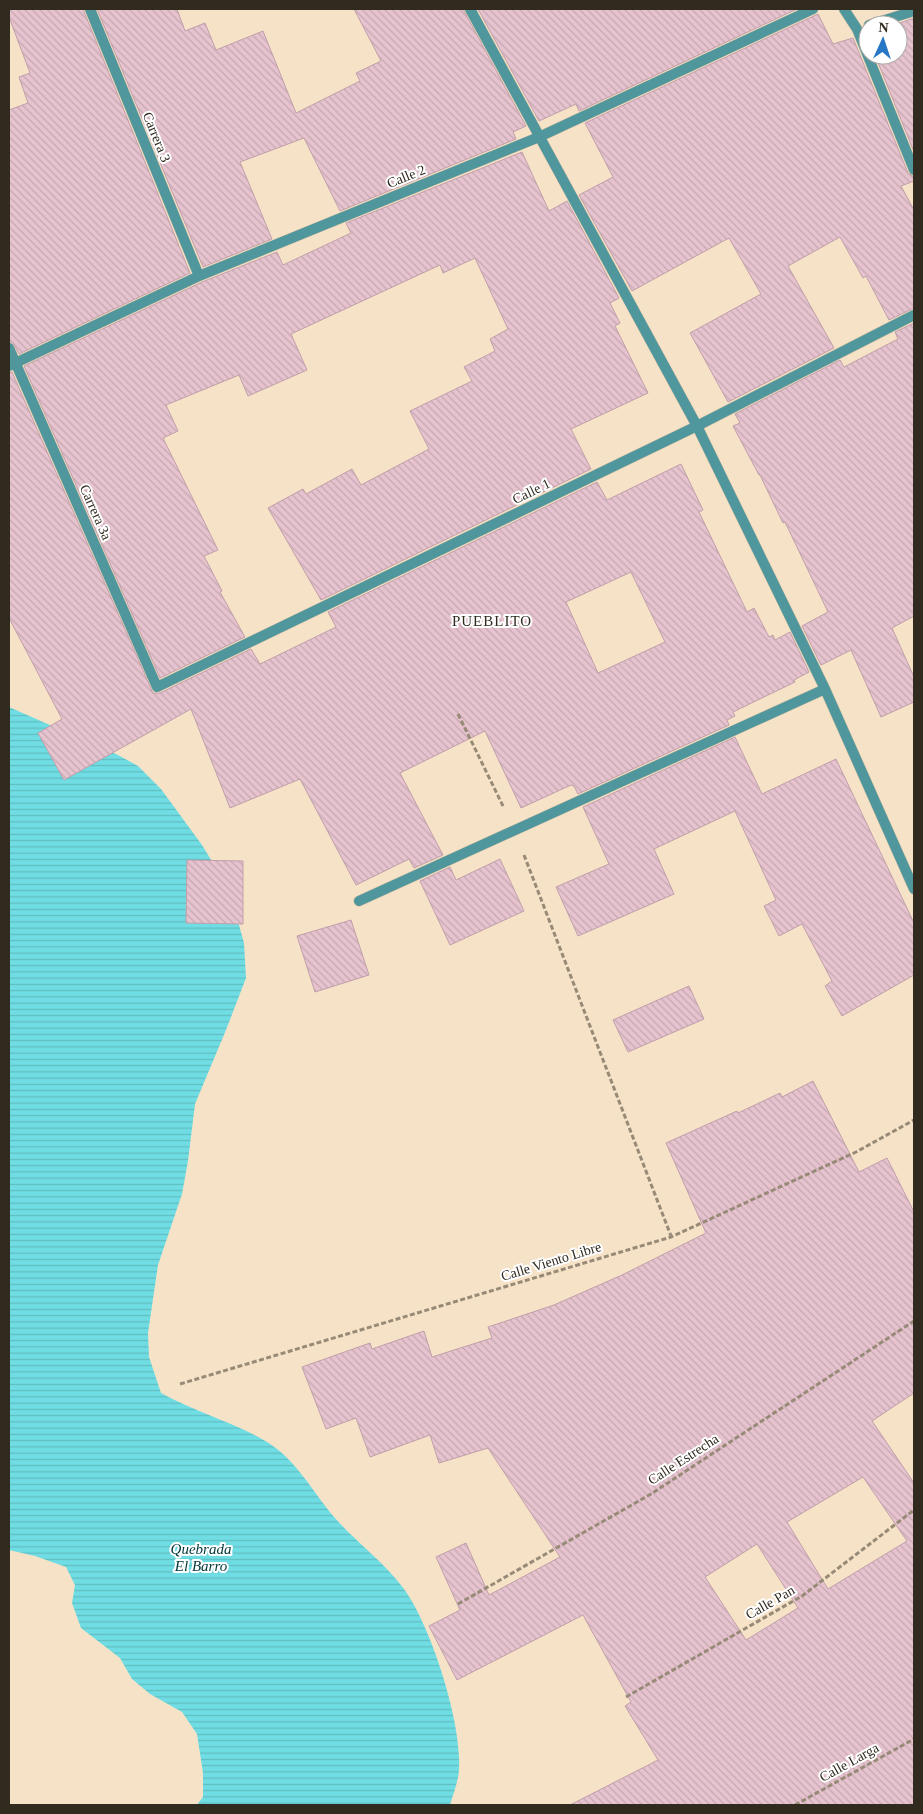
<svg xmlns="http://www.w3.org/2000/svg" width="923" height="1814" viewBox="0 0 923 1814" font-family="'Times New Roman',serif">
<defs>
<pattern id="water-rules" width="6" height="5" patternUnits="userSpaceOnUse" patternTransform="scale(1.25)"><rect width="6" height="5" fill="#6fdde3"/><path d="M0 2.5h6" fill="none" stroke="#61bec2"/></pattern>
<pattern id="building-back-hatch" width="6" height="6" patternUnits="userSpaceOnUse" patternTransform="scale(1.25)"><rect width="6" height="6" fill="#e6c3cf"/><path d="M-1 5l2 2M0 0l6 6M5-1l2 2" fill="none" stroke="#c6a8b1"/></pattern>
</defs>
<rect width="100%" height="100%" fill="#f6e3c7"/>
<path fill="url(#water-rules)" d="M9 707 118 755 138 766 161 789 202 845 224 881 236 914 244 943 246 978 226 1030 195 1104 188 1161 182 1194 158 1265 148 1333 149 1357 161 1393C195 1412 234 1422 267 1442 296 1459 314 1494 335 1518 357 1543 384 1562 404 1589 431 1626 462 1723 459 1768 459 1780 453 1794 450 1805H197L203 1797V1773L197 1734 182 1712 150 1694 132 1679 120 1658 81 1628 72 1603 75 1585 66 1567 35 1556 9 1550Z"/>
<path fill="url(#building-back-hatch)" stroke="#c09faa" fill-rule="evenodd" d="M9 9H83L190 273 19 354 13 343 9 341V110L28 103 19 77 30 73 9 17Z
M97 9H177L185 31 205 23 216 50 263 31 296 113 360 81 356 73 381 61 354 9H463L526 126 513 132 516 139 340 211 304 138 240 162 272 239 203 267Z
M478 9H797L579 111 576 104 539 121Z
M818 14 833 44 853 38 908 173 914 177V181L901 186 914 210V308L889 320 866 276 863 278 840 237 788 266 834 348 728 402 690 333 761 294 729 238 632 291 579 195 613 177 585 123Z
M914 18V152L875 55H898V25H894Z
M522 152 549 211 567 201 619 298 610 303 620 323 615 326 648 393 571 429 591 469 321 600 268 508 303 489 306 494 352 469 361 485 429 449 410 411 472 381 464 367 495 351 490 339 508 329 475 258 443 273 440 265 291 334 307 370 248 396 239 375 166 405 178 431 163 438 218 550 204 556 222 591 220 592 245 637 160 678 24 366 202 282 277 252 283 265 351 233 346 223Z
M914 323V616L892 628 914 677V702L881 717 851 650 821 665 802 626 828 612 785 522 783 523 760 475H759L733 426 740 423 735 414 840 360 844 367 898 339 895 332Z
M12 372 153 693H160L251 649 260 664 336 627 328 612 597 482 607 500 681 464 703 510 699 512 747 612 754 608 769 637 773 635 775 640 790 632 809 672 794 680 795 682 733 712 735 716 727 720 729 725 578 794 574 786 571 785 521 808 485 731 400 773 443 855 414 868 409 859 356 885 300 779 230 808 191 709 64 780 38 733 62 719 9 618V373ZM631 572 665 642 598 673 566 602Z
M735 737 762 794 836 759 914 923V975L842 1016 825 986 832 981 802 924 779 936 764 906 776 900 735 811 654 849 674 894 578 936 556 887 609 864 583 807Z
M500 859 524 911 450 945 420 881 450 867 456 880Z
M187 860 243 861V924L186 923Z
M351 920 369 975 315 992 297 936Z
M689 986 704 1019 628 1052 613 1020Z
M813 1081 859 1172 887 1158 914 1212V1393L872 1421 914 1483V1805H570L658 1760 625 1706 631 1702 583 1615 457 1680 429 1626 460 1610 436 1557 466 1543 489 1595 560 1557 488 1448 439 1463 430 1435 370 1457 356 1418 326 1429 302 1367 370 1343 372 1349 424 1331 432 1357 492 1338 488 1327 554 1305 622 1275 706 1233 666 1143 737 1111 738 1113 780 1093 782 1097ZM863 1477 907 1541 828 1589 787 1522ZM757 1544 798 1608 746 1640 705 1577Z"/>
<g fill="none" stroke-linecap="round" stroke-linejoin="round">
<g stroke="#cfbea5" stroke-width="11">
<path id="service" d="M470 9 697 426 825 689 914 889
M359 901 825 689"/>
</g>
<g stroke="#cfbea5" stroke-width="11">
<path id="minor" d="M90 9 199 276
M844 9 857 29 914 170
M869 25 914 11
M9 348 157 687 697 426 914 315
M9 366 199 276 539 137 813 9"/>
</g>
<path stroke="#978a76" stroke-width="3" stroke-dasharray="5 2.5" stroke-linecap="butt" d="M458 714 504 808
M524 855 671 1236
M180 1384 671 1237 856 1152 914 1120
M458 1604 651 1494 914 1321
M626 1697 802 1596 914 1510
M795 1805 914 1739"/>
<use href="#service" stroke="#4f979d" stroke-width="10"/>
<use href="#minor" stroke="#4f979d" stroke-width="10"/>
</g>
<g text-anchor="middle" stroke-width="4" stroke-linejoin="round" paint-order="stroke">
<g font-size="14" fill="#312a1f" stroke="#fff">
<text transform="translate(157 137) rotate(68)" y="5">Carrera 3</text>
<text transform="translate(406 176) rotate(-22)" y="5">Calle 2</text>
<text transform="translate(531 491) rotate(-26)" y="5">Calle 1</text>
<text transform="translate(96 512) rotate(66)" y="5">Carrera 3a</text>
<text transform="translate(551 1261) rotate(-17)" y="5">Calle Viento Libre</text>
<text transform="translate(683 1459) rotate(-33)" y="5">Calle Estrecha</text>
<text transform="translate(770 1602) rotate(-30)" y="5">Calle Pan</text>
<text transform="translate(849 1762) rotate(-29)" y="5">Calle Larga</text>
</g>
<g font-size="15" letter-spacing="1" fill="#312a1f" stroke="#fff">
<text x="492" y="626">PUEBLITO</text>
</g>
<g font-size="15" font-style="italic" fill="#00373a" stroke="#fff">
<text x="201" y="1554">Quebrada<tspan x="201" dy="17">El Barro</tspan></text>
</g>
</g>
<rect width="923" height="1814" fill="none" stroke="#312a1f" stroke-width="20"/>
<g transform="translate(883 40) rotate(3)"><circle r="24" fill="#ffffff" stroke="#adaaa5"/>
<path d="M0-4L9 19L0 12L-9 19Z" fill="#2777c6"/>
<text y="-8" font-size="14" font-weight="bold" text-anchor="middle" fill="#312a1f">N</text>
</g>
</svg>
